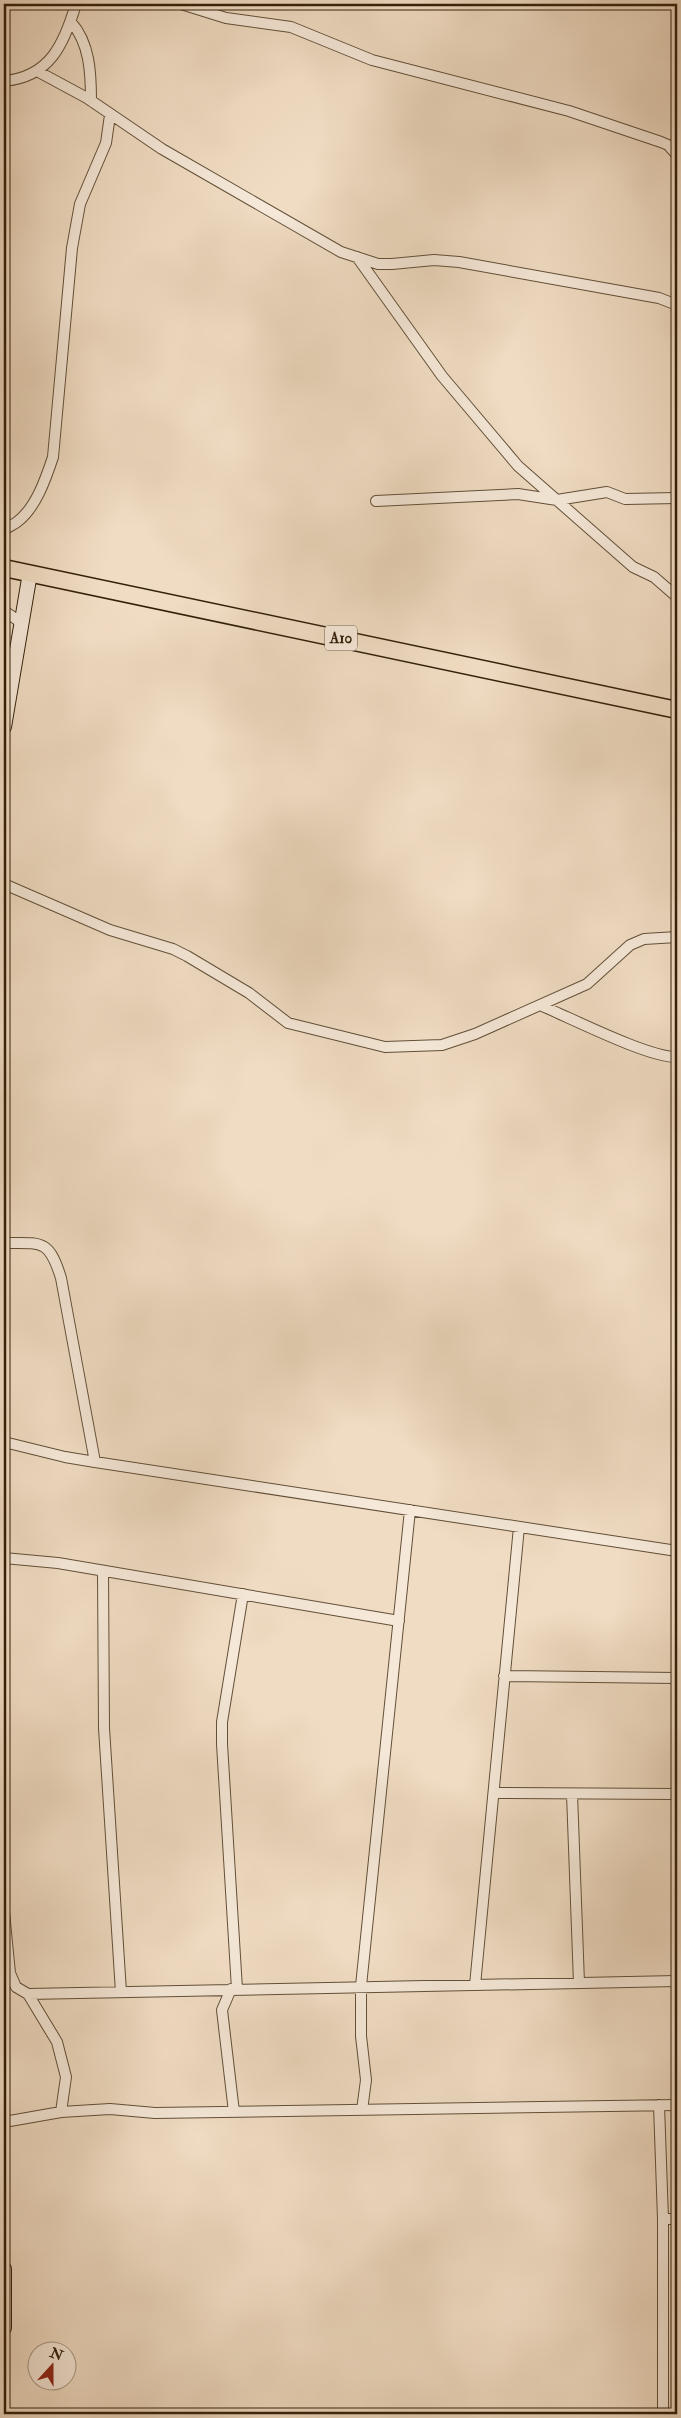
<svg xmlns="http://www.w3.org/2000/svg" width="681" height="2418" viewBox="0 0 681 2418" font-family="'IM FELL Double Pica',serif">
<rect width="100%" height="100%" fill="#f0dcc3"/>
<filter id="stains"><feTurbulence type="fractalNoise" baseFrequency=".004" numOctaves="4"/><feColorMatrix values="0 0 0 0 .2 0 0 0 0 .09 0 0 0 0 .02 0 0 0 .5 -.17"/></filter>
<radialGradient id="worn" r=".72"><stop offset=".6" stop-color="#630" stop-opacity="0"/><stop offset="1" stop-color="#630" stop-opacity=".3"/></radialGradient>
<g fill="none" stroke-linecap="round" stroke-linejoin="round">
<g stroke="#624f38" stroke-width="12">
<path id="street" d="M181 4 226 18 291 27 372 60 569 111 661 142 668 145 677 155
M71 22C90 43 91 74 91 101
M37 71 87 98 162 149 341 252 378 264H392L434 260 459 262 659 298 677 305
M4 81C50 77 64 44 76 4
M357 257 442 376 518 466 633 567 654 577 677 597
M376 501 518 494 557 500 607 492 625 499 677 498
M4 530C8 527 13 525 17 522 36 508 46 478 53 457L72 248 80 204 106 143 110 115
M4 611 22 623
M4 884 110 930 173 949 187 956 249 993 288 1023 385 1047 442 1045 475 1034 587 984 630 945 644 939 677 937
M542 1006C571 1018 649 1058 677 1057
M4 1243C42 1243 49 1239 61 1278L95 1462 65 1457 4 1442
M95 1462 677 1551
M4 1558 58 1563 399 1621
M103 1571 104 1728 121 1992
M504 1676 677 1678
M494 1793 677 1794
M572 1794 579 1983
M4 1912 10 1973 16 1987 28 1994 57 2042 66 2077 61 2112
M475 1985 519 1527
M231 1989 222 2010 234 2112
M237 1989 222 1744V1722L243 1594
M28 1994 677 1981
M659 2105 663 2219V2414
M362 2110 366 2080 361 2036V1986L410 1510
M4 2122 61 2112 110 2109 155 2113 677 2105
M663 2219H677"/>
</g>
<g stroke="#33200a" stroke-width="16">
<path id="secondary" d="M4 727 30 573
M4 2269V2328"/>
</g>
<g stroke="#33200a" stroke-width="19">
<path id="primary" d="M4 568 677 710"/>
</g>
<use href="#street" stroke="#f5e8d8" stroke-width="10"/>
<use href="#secondary" stroke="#f5e8d8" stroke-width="14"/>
<use href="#primary" stroke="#f0dcc3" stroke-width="16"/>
</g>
<g text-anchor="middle" stroke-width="4" stroke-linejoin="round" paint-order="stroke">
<rect fill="#f5e8d8" stroke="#6d5c48" stroke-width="1" x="325" y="625.5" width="32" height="25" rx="4"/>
<g font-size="15" font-weight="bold" fill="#33200a">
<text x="341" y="643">A10</text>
</g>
</g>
<rect width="681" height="2418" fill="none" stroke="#f0dcc3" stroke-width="20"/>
<rect x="5" y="5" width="671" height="2408" fill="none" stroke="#33200a" stroke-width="2.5"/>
<rect x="10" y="10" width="661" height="2398" fill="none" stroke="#33200a"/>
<g transform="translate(52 2366) rotate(21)"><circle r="24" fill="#f5e8d8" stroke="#a79886"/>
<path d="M0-4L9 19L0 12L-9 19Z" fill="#8f2418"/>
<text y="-8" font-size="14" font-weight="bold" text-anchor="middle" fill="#33200a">N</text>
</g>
<rect width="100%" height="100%" filter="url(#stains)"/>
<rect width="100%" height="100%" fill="url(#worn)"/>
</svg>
